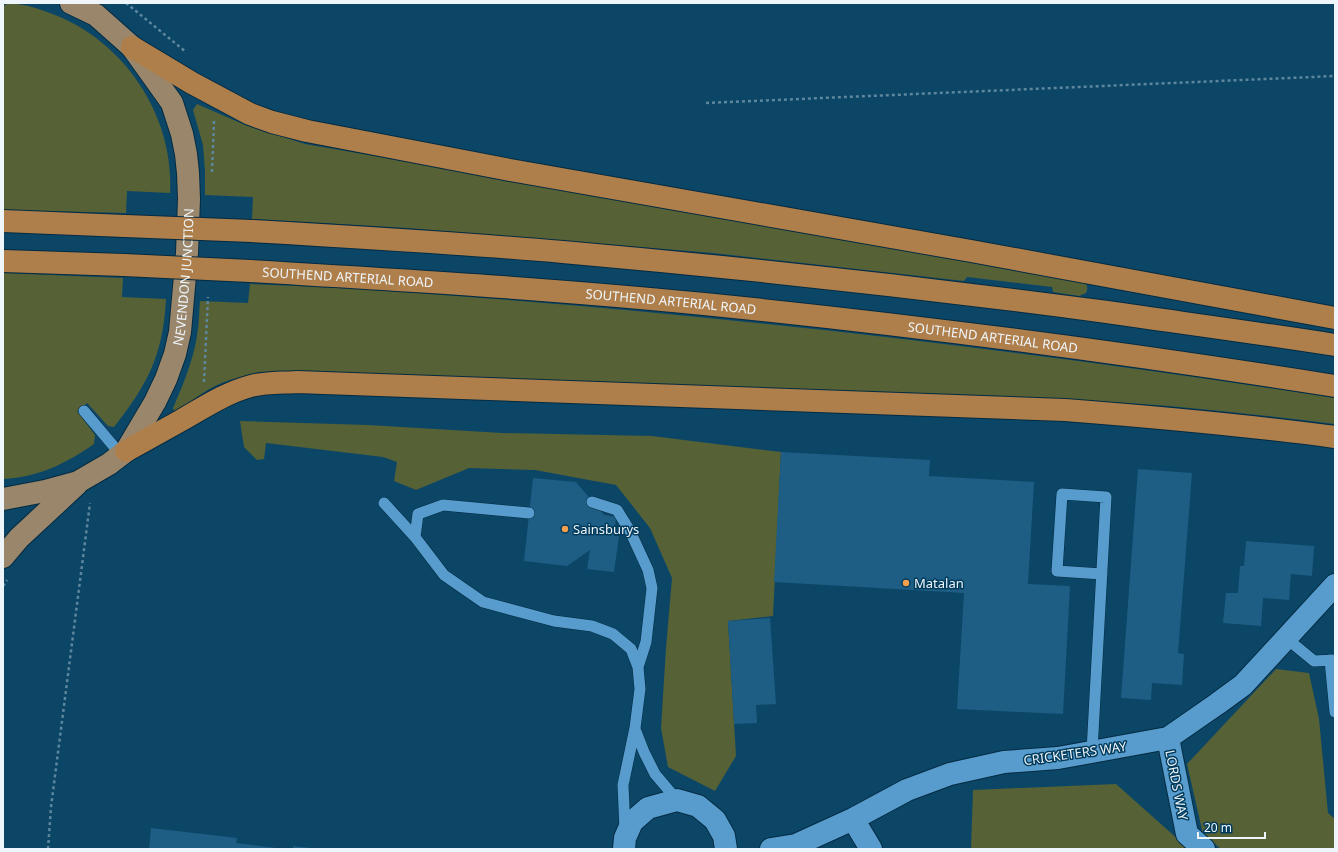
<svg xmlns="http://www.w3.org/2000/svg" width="1338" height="852" viewBox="0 0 1338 852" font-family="'Noto Sans',sans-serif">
<rect width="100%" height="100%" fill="#0c4667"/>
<path fill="#566136" d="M9 3C22 4 35 7 47 12 122 37 175 115 170 193L127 191 126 213 3 210V6Z
M197 104 245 125 305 144 509 179 1083 282C1088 285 1088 288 1086 293L1079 296 1053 292 1052 287 967 277 964 281 713 253 407 228 252 219 253 197 205 195V171L203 145 193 110Z
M3 273 123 278 122 297 166 299C163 355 148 384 114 427L108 426 87 403 77 411 95 435 94 444C65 464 39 477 3 479Z
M250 284C301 286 352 288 403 292 715 314 1026 350 1335 398V424C1280 417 1224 411 1169 406 1104 401 1039 398 974 395L284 371C257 373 229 377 206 391 196 397 187 404 178 411H174L173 408C183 385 193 361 197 336 199 324 199 312 200 301L248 303Z
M240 421 368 425 502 433 652 436 781 452 773 616 728 621 736 756 715 791 668 767 661 728 666 648 672 578 650 528 616 485 535 470 469 468 416 490 394 481 397 462 383 457 266 443 264 459 257 460 244 447Z
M1276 669 1309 673 1319 719 1328 813 1335 819V849H1221L1203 834 1187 764Z
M1116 784 1189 849H971L973 790Z"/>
<path fill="#1e5d84" d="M781 452 930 460 929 476 1034 482 1028 584 1070 586 1063 714 957 709 964 593 774 582Z
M1138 469 1192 473 1178 653 1184 654 1182 685 1152 683 1151 700 1121 698Z
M533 478 576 482 604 515 616 517 614 536H619L614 572 587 569 590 550 567 566 524 561Z
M1246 541 1314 546 1312 576 1291 574 1289 600 1263 598 1261 626 1223 623 1226 593H1238L1240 566H1244Z
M770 618 776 704 756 705 757 723 734 724 728 621Z
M151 828 237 838 236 843 276 848V849H149Z
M293 846 311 848V849H293Z"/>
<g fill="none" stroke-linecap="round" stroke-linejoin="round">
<g stroke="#042b42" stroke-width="12">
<path id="service" d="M84 411 121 455
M592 502 617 510 630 531 648 570 652 588 646 642 638 667
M384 503 415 537 444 575 483 602 554 621 592 626 613 634 631 649 638 667 640 689 635 728 623 785 625 829
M415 537 418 514 443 505 529 513
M1286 638 1314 661 1335 660
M1330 660 1335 712
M635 729 644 752 655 774 677 800
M1092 751 1105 515 1106 497 1062 494 1057 571 1102 574"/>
</g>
<g stroke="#042b42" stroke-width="24">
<path id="minor" d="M1168 738 1187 834 1204 849
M853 819 871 849
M624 849 625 838 632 822 648 808 677 800 698 806 715 820 724 836 726 849
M771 849 796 845 853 819 907 790 950 774 1004 762 1058 758 1168 738 1217 704 1243 685 1335 585"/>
</g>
<g stroke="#042b42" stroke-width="24">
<g id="primary">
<path id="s1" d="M3 499 45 491 78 482 109 464 126 451 155 402 166 379 175 354 180 332 187 253 189 199 188 173 186 154 182 134 172 103 132 47 96 15 71 3"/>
<path d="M3 557 19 538 76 485"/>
</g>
</g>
<g stroke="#042b42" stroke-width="24">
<g id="trunk">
<path d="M132 47 192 83 250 114 272 122 307 131 510 170 971 251 1335 318"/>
<path d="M3 221 125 226"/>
<path d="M252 231C356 237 460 243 563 252 745 268 927 288 1107 312 1183 323 1259 333 1335 345"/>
<path d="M3 261 124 265"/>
<path id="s2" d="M250 271C402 280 553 289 704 304 915 325 1126 353 1335 386"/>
<path d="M126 451C144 441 162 431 180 421 203 408 225 393 251 386 266 382 282 383 297 382L1065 410C1155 417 1245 425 1335 437"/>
</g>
</g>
<path stroke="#5e869d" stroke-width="2.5" stroke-dasharray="3 3" stroke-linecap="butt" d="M126 3 186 52
M706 103 1335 76
M212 172 214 121
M204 382 208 297
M3 586 7 580
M48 849 51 807 90 503"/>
<use href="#service" stroke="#579ccc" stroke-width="11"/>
<use href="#minor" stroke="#579ccc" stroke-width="22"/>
<use href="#primary" stroke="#99866b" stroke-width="22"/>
<use href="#trunk" stroke="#af7f4b" stroke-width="22"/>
<g stroke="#042b42" stroke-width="24" stroke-linecap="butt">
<path id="trunk-bridge" d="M125 226 252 231
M124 265 250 271"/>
</g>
<use href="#trunk-bridge" stroke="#af7f4b" stroke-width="22"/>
</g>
<g fill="#f9a04d" stroke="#003b5c" stroke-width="1.5">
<circle cx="565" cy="529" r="4"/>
<circle cx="906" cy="583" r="4"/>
</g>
<g text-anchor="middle" stroke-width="3" stroke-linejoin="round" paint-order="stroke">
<g font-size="13" fill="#eff6fb" stroke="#003b5c">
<text dy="5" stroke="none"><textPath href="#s1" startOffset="321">NEVENDON JUNCTION</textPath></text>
<text dy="5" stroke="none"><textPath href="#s2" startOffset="98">SOUTHEND ARTERIAL ROAD</textPath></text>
<text dy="5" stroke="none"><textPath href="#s2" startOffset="422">SOUTHEND ARTERIAL ROAD</textPath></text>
<text dy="5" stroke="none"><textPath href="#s2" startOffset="746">SOUTHEND ARTERIAL ROAD</textPath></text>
<text transform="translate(1075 753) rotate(-8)" y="5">CRICKETERS WAY</text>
<text transform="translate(1177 785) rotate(79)" y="5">LORDS WAY</text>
</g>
<g font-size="13" fill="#eff6fb" stroke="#003b5c" text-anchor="start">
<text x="573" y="534">Sainsburys</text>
<text x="914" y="588">Matalan</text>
</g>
</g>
<rect width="1338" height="852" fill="none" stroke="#eff6fb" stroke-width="8"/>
<path d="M1198 832v6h67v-6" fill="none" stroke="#eff6fb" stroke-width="2"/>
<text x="1204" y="832" font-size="12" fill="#eff6fb" stroke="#003b5c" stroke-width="3" paint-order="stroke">20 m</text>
</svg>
